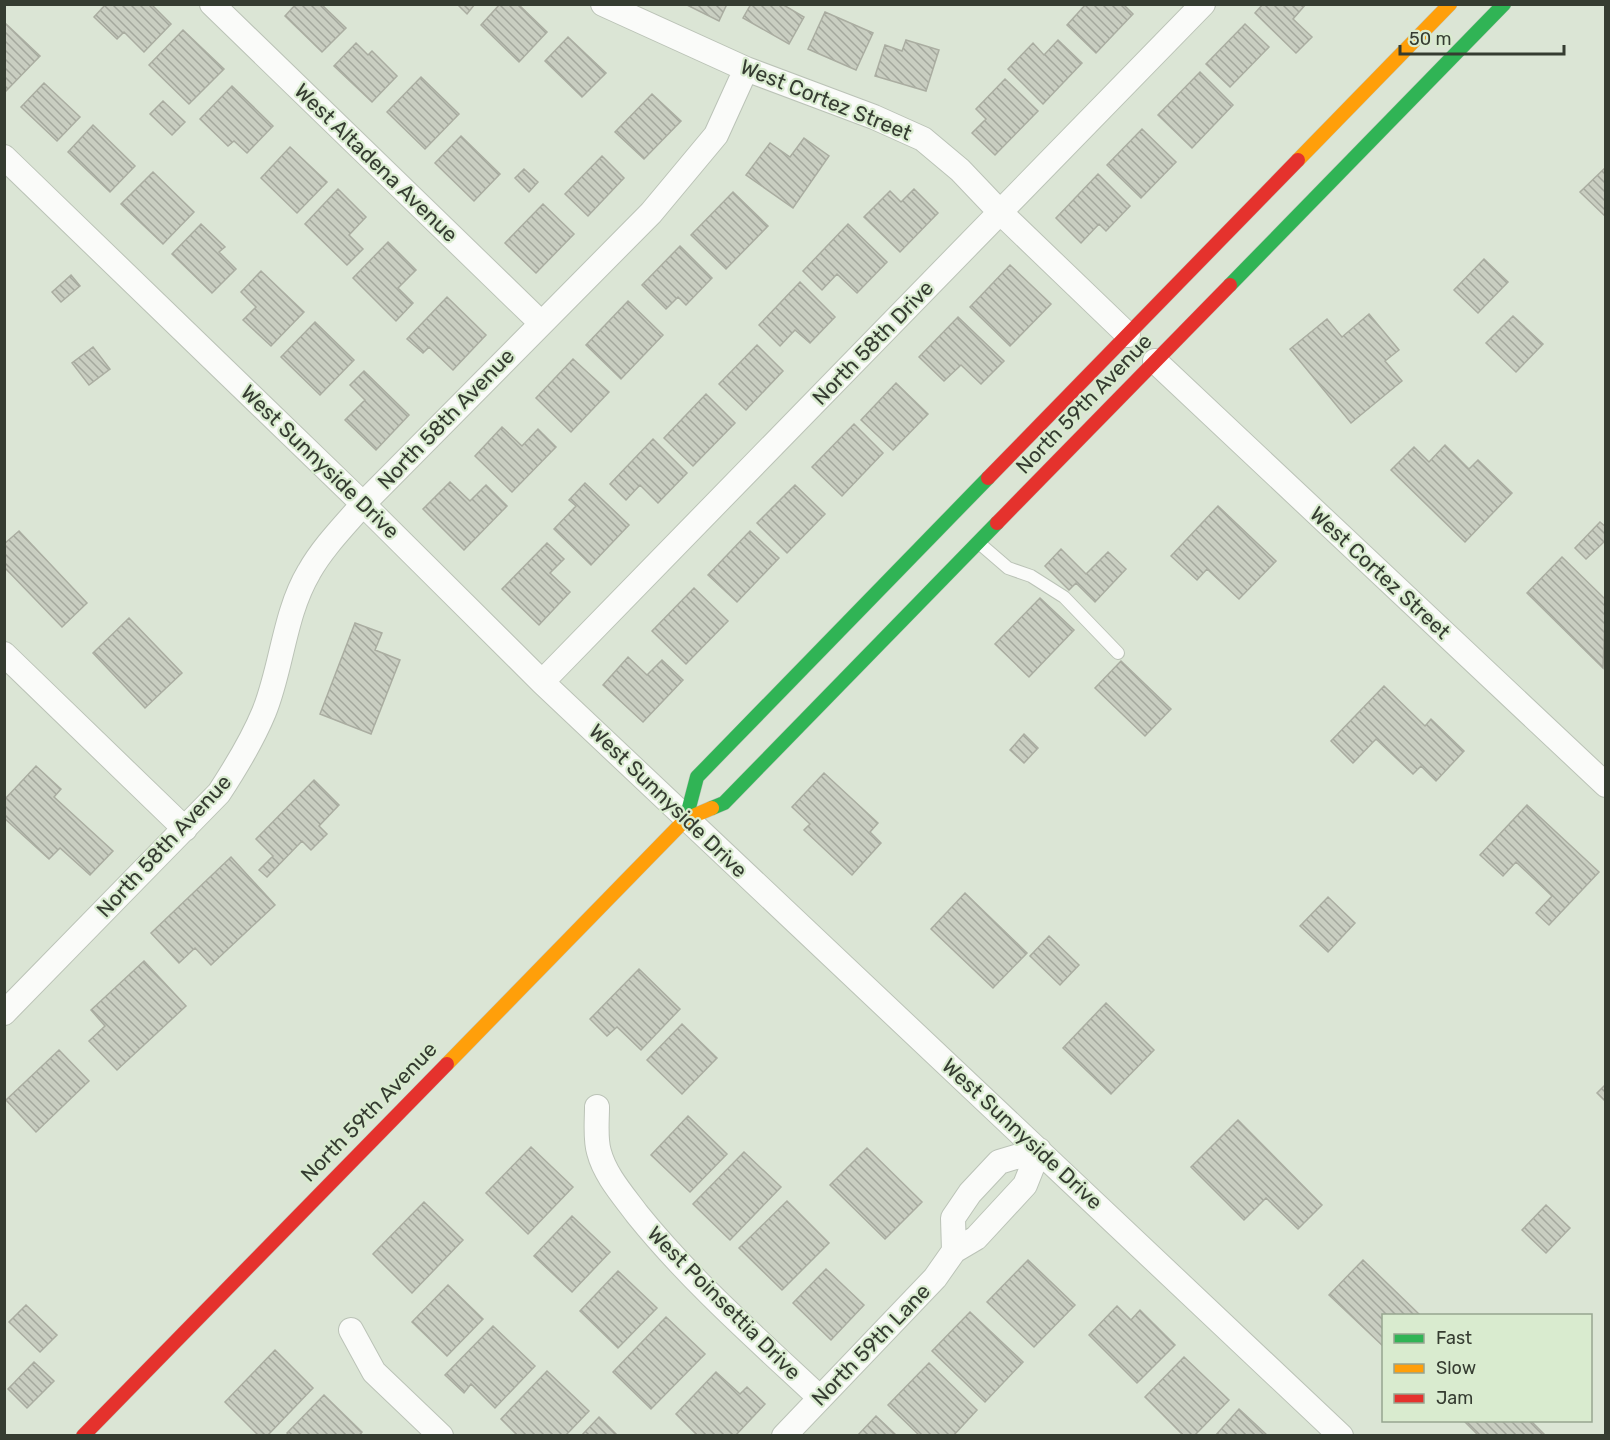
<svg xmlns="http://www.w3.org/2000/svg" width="1610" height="1440" viewBox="0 0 1610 1440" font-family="Rubik,sans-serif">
<defs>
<pattern id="building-back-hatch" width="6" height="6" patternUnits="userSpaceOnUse" patternTransform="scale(1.5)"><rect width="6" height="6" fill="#c9cec1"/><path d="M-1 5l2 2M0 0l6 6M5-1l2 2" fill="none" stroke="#a4a89d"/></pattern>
</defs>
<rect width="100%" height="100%" fill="#dbe5d5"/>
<path fill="url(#building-back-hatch)" stroke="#aaada1" stroke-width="1.5" d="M106 4H151L171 24 144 52 124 32 117 39 94 17Z
M296 4H321L346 28 322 52 285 16Z
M457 4H475L467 14Z
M500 4H518L547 32 519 62 481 25Z
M685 4H727L719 21Z
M751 4H782L804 17 789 44 743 18Z
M1086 4H1123L1133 14 1096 53 1067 25Z
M1263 4H1306L1293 19 1312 37 1296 53 1255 13Z
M825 12 873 33 856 70 808 49Z
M4 22 40 56 5 92H4Z
M1245 24 1269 47 1230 87 1206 64Z
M183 30 224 69 189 104 149 65Z
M568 37 606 73 582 97 545 61Z
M906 40 939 50 926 91 875 76 885 45 902 51Z
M1058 40 1082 63 1043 104 1008 69 1033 43 1044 55Z
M356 43 368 55 372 51 397 76 372 102 334 66Z
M1200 72 1233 105 1192 148 1158 115Z
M421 77 459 114 425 149 387 112Z
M1005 79 1038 111 995 155 972 133 986 119 976 109Z
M44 83 80 117 57 141 21 107Z
M232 86 273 126 247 153 234 141 228 146 200 119Z
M652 94 681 121 644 159 615 132Z
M163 101 185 122 172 135 150 114Z
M93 125 135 166 110 192 68 152Z
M1142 129 1176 162 1141 198 1107 165Z
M461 136 500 174 474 201 435 163Z
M804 138 829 156 793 208 746 175 770 143 790 157Z
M290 147 327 182 297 213 261 178Z
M602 156 624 178 588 216 565 194Z
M1606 167V217L1580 192Z
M524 169 538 182 529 192 515 178Z
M153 172 194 212 163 244 121 204Z
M1098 174 1130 206 1106 231 1099 224 1081 243 1056 218Z
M338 189 366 217 349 235 363 249 347 265 305 224Z
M914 189 938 213 900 252 864 217 890 191 901 202Z
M733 192 768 226 726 269 691 235Z
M543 204 574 234 536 273 505 243Z
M201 224 225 247 219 252 236 269 212 293 172 254Z
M848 224 887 262 857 293 837 274 822 290 803 271Z
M388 242 416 270 398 288 413 303 396 321 353 278Z
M680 246 712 278 686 305 678 297 666 309 642 285Z
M1484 259 1508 282 1478 313 1454 290Z
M1010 265 1051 304 1010 346 970 307Z
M261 271 304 312 271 346 243 320 256 307 241 292Z
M71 275 80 286 61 302 52 292Z
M800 282 835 317 810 343 795 330 780 346 759 325Z
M447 297 486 335 453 370 429 347 423 353 407 339Z
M628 301 663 335 621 379 586 345Z
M1369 314 1399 350 1385 361 1402 381 1351 423 1290 349 1327 319 1342 337Z
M1513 316 1543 344 1516 372 1486 343Z
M958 317 1004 361 981 384 961 365 944 381 919 357Z
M315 322 354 360 320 395 281 357Z
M757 345 783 371 746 410 719 384Z
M93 347 110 369 89 385 72 363Z
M573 359 609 392 571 432 536 398Z
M364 371 409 415 376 450 345 420 365 400 350 385Z
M896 383 928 414 893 450 861 420Z
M706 394 735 423 693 466 664 438Z
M854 424 883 453 842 496 812 467Z
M502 427 522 446 538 429 556 447 512 492 475 456Z
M653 439 687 473 658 503 640 485 626 500 610 484Z
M1445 445 1469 469 1478 460 1512 493 1465 542 1391 470 1414 447 1429 462Z
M450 482 470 501 486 485 507 506 464 550 423 509Z
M585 483 629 525 591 565 554 529 576 506 569 500Z
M795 485 825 514 787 553 757 523Z
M1218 506 1276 561 1239 599 1207 569 1197 580 1171 556Z
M1600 522 1606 527V540L1586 559 1575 548Z
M19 531 87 603 62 627 4 567V544Z
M750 531 779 558 737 602 708 575Z
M547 543 564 559 550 573 570 592 539 625 502 589Z
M1061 549 1086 574 1108 552 1126 569 1095 602 1076 583 1069 590 1045 566Z
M1562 557 1606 600 1603 668 1527 593Z
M694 588 728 621 686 664 652 631Z
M1040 598 1074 630 1029 677 995 644Z
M129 618 182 673 145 708 93 653Z
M355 623 382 633 375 650 400 660 371 734 320 714Z
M628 657 647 675 662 660 683 680 643 722 603 685Z
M1121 661 1171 709 1145 736 1095 688Z
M1384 686 1425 726 1431 719 1464 751 1436 781 1421 766 1413 774 1376 739 1353 763 1331 741Z
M1024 734 1038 748 1024 763 1010 750Z
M36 766 61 789 54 797 113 851 90 875 60 848 49 859 4 818V800Z
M824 773 878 823 870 832 881 843 852 875 804 830 810 824 792 807Z
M314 780 339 805 319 826 327 834 311 850 302 841 267 877 259 870 273 856 256 839Z
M1527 805 1599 872 1549 925 1536 913 1552 896 1516 862 1503 876 1480 855Z
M231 857 275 905 211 965 195 948 179 963 151 933Z
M965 893 1027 953 993 988 931 929Z
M1328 897 1355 923 1328 952 1300 926Z
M1049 936 1079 965 1060 985 1030 956Z
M144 961 186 1006 117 1070 89 1041 105 1026 91 1010Z
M639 969 680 1009 641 1050 617 1027 607 1036 590 1019Z
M1106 1003 1154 1050 1111 1094 1063 1048Z
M682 1024 717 1058 682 1094 647 1060Z
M59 1050 89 1081 36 1132 6 1100Z
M1606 1084V1102L1597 1093Z
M688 1116 727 1154 690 1192 651 1155Z
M1238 1120 1322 1205 1298 1229 1266 1198 1244 1220 1191 1167Z
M531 1147 573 1187 528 1234 486 1193Z
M867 1148 922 1202 885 1239 830 1185Z
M744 1152 781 1187 730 1240 693 1204Z
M787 1201 829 1243 782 1290 739 1248Z
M424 1202 463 1240 412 1293 373 1254Z
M1546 1205 1570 1228 1546 1253 1522 1230Z
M572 1216 610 1252 572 1292 534 1256Z
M1028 1260 1075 1305 1034 1347 987 1302Z
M1363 1260 1421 1316H1384V1347L1329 1295Z
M826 1269 864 1305 831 1340 793 1303Z
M618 1271 657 1308 618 1348 580 1311Z
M448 1285 483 1319 447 1356 412 1322Z
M26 1305 57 1335 40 1352 9 1322Z
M1117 1306 1131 1320 1140 1310 1175 1345 1137 1383 1089 1335Z
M970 1312 1023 1362 985 1402 932 1351Z
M666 1317 705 1354 651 1409 613 1372Z
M493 1326 535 1366 495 1408 471 1384 464 1393 445 1375Z
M275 1350 313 1388 267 1436H259L225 1402Z
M1184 1357 1229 1400 1194 1436H1184L1145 1397Z
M34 1362 54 1381 27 1408 8 1389Z
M929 1363 977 1410 953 1436H920L888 1405Z
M547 1371 589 1411 565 1436H518L501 1419Z
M716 1372 740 1394 747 1387 765 1404 735 1436H698L676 1414Z
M324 1395 362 1432 359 1436H290L287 1433Z
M1239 1409 1268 1436H1215Z
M876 1416 897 1436H857Z
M599 1417 618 1436H581Z
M1463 1420H1530L1546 1436H1479Z"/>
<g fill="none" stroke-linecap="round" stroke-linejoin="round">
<g stroke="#bbc3b7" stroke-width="14">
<path id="lane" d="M979 543 1008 568 1031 576 1064 597 1118 653"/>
</g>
<g stroke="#bbc3b7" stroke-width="26">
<path id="street" d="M212 4 540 322
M603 4 746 69 874 117 923 139 960 170 1000 212 1128 335
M4 157 363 504 542 682 1341 1436
M1155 361 1606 785
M4 654 185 829
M542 682 1203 4
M4 1013 219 793C236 767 252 741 264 712 282 668 284 614 309 572 323 547 345 525 363 504L651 213 716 135 746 69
M597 1107C597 1121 595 1139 599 1152 605 1175 623 1195 637 1214 691 1281 757 1339 820 1398
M954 1251 953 1218 970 1193 999 1162 1039 1150
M351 1330 374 1372 441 1436
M784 1436 935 1278 954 1251 976 1238 1025 1185 1039 1150"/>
</g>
<g stroke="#bbc3b7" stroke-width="15">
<path id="fast" d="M1230 285 1504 4
M712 808 724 803 997 523
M686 819 697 777 988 478"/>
</g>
<g stroke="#bbc3b7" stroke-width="15">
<path id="slow" d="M1298 160 1450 4
M447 1064 686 819 712 808"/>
</g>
<g stroke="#bbc3b7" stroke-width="15">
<path id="jam" d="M988 478 1298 160
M997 523 1230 285
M83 1436 447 1064"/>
</g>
<use href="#lane" stroke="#fafbf9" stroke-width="12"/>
<use href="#street" stroke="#fafbf9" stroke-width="24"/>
<use href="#fast" stroke="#30b455" stroke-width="14"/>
<use href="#slow" stroke="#ff9f0a" stroke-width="14"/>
<use href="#jam" stroke="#e5322d" stroke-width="14"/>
</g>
<g text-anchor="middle" stroke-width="4.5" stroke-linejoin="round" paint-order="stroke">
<g font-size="21" fill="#353c31" stroke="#d9ebcf">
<text transform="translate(826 100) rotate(22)" y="7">West Cortez Street</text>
<text transform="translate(376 163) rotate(44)" y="7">West Altadena Avenue</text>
<text transform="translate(873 343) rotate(-46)" y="7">North 58th Drive</text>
<text transform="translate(1084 404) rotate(-46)" y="7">North 59th Avenue</text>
<text transform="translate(446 419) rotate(-46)" y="7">North 58th Avenue</text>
<text transform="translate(320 462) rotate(44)" y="7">West Sunnyside Drive</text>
<text transform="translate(1380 573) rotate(43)" y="7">West Cortez Street</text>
<text transform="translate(668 801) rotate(44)" y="7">West Sunnyside Drive</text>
<text transform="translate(164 846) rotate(-47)" y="7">North 58th Avenue</text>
<text transform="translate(369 1112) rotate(-46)" y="7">North 59th Avenue</text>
<text transform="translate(1022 1134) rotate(43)" y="7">West Sunnyside Drive</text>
<text transform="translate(724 1303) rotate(45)" y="7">West Poinsettia Drive</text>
<text transform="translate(871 1345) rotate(-46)" y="7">North 59th Lane</text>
</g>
</g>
<rect width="1610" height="1440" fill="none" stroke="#353c31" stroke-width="12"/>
<rect x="1382" y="1314" width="210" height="108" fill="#d9ebcf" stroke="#97a590" stroke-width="1.5"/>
<rect x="1394" y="1334" width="30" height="9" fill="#30b455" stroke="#97a590" stroke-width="1.5"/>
<text x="1436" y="1344" font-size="18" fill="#353c31">Fast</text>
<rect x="1394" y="1364" width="30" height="9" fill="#ff9f0a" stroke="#97a590" stroke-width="1.5"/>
<text x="1436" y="1374" font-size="18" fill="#353c31">Slow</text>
<rect x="1394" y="1394" width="30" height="9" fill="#e5322d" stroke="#97a590" stroke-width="1.5"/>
<text x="1436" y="1404" font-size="18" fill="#353c31">Jam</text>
<path d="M1400 45v9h164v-9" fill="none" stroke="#353c31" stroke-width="3"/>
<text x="1409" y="45" font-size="18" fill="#353c31" stroke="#d9ebcf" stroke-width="4.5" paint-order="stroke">50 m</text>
</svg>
